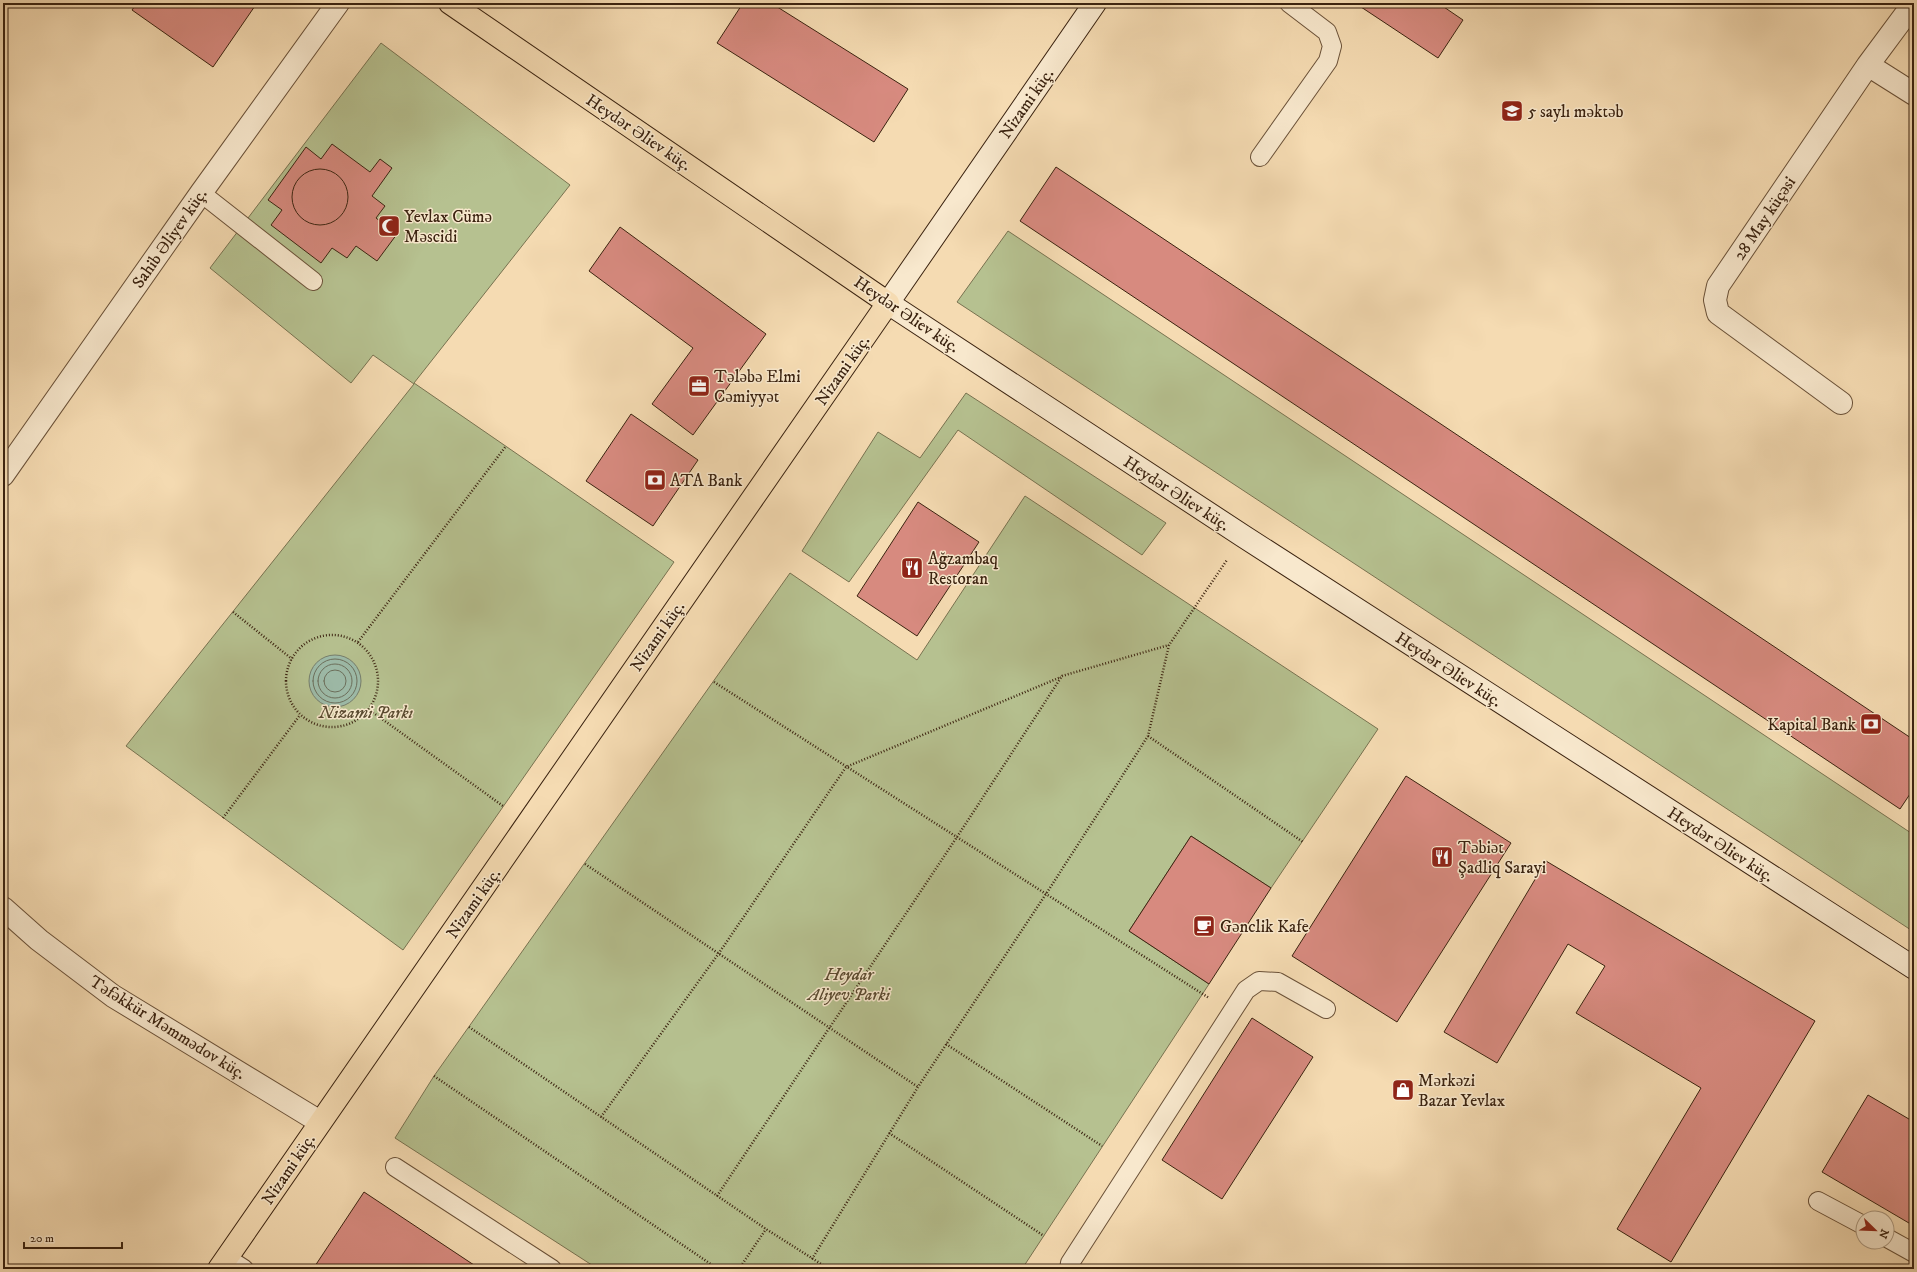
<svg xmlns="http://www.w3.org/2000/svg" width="1917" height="1272" viewBox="0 0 1917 1272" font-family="'IM FELL DW Pica',serif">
<rect width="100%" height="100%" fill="#f5dbb2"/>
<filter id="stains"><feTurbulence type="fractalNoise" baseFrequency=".005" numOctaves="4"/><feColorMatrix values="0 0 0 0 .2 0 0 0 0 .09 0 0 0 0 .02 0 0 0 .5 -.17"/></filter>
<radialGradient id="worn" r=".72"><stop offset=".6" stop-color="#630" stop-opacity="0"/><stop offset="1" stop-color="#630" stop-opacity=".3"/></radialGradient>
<path fill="#b6c190" stroke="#787250" d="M381 43 570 185 414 383 674 562 403 950 126 746 414 384 373 355 351 383 210 268Z
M1008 231 1914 835V932L957 302Z
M966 393 1166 523 1142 555 958 430 849 582 802 551 878 432 920 458Z
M1025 496 1378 729 1271 888 1191 836 1129 931 1209 984 1022 1269H598L395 1138 434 1076 790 573 917 660Z"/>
<path fill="#9dbba9" stroke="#767e6c" d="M309 681a26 26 0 1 1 52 0a26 26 0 1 1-52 0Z"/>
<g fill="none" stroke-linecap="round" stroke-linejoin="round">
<path stroke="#6c6f5c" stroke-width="1" d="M313 681a22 22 0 1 1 44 0a22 22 0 1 1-44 0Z
M318 681a17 17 0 1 1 34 0a17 17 0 1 1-34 0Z
M324 681a11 11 0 1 1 22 0a11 11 0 1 1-22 0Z"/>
</g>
<path fill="#d78a7f" stroke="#3b2310" d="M137 3H257L213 67 132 10Z
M743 3H771L908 89 874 142 717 43Z
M1355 3H1438L1463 20 1438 58Z
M332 144 370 172 380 159 392 168 372 196 385 206 376 218 397 234 377 261 356 246 347 258 332 248 321 263 271 225 282 210 268 200 306 147 321 159Z
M1056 167 1914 740V788L1900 809 1020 221Z
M292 197a28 28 0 1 1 56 0a28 28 0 1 1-56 0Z
M620 227 766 334 693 435 652 404 693 348 589 271Z
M631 414 698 460 653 526 586 481Z
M918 502 979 542 917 636 857 596Z
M1406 776 1511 843 1397 1022 1292 956Z
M1191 836 1271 888 1209 984 1129 931Z
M1546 861 1815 1021 1671 1262 1617 1229 1701 1088 1576 1013 1605 966 1568 944 1497 1063 1444 1032Z
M1252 1018 1313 1057 1222 1199 1162 1160Z
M1868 1095 1914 1122V1226L1822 1172Z
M364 1192 480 1269H313Z"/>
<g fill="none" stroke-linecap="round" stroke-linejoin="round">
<g stroke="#6a5138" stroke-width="20">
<path id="lane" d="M1260 157 1328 61 1332 46 1327 32 1289 3
M201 193 313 281
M395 1167 552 1269
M1818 1201 1863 1225
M1887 1238 1914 1253
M227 1258 244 1269
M1069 1269 1070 1263 1246 990 1259 981 1278 982 1326 1009"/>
</g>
<g stroke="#6a5138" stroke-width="24">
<path id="street" d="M1868 65 1914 94
M1841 403 1718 313 1715 300 1718 286 1868 65 1914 3
M3 475 201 193 338 3
M3 908 39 940 113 996 320 1122"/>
</g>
<g stroke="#3b2310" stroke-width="24">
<path id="secondary" d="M1095 3 888 303 1243 536 1914 968"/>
</g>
<g stroke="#3b2310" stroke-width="24">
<path id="highway" d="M219 1269 888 303 450 3"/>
</g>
<path stroke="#3b2310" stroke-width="2.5" stroke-dasharray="1 2" stroke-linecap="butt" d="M233 612 292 659
M286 681a46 46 0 1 1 92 0a46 46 0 1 1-92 0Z
M358 642 506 446
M714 682 1209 998
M368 709 503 806
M1148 736 1303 842
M223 818 300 715
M585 864 918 1087
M469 1027 766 1229 829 1269
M946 1044 1102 1146
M434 1076 718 1269
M601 1117 719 953 846 767 1061 677
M889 1133 1044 1236
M717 1196 957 837 1062 676 1169 645
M812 1259 918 1087 1046 894 1148 736 1169 645 1227 560
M739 1269 766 1229"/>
<use href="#lane" stroke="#f8e8cd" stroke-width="18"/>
<use href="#street" stroke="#f8e8cd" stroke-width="22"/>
<use href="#secondary" stroke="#f8e8cd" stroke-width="22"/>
<use href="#highway" stroke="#f5dbb2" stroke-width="22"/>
</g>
<defs>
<g id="school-square" transform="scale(1.15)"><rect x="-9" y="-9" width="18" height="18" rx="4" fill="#8f2418" stroke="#f8e8cd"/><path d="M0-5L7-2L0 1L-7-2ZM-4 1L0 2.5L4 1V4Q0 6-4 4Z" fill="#fff"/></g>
<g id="mosque-square" transform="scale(1.15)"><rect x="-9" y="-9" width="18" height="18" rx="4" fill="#8f2418" stroke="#f8e8cd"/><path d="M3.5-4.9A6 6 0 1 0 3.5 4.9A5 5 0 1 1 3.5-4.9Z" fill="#fff"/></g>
<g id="office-square" transform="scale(1.15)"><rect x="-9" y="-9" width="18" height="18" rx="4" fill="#8f2418" stroke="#f8e8cd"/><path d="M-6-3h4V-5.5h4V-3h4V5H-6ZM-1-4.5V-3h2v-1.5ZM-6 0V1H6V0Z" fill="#fff"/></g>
<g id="bank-square" transform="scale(1.15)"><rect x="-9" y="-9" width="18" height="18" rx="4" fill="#8f2418" stroke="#f8e8cd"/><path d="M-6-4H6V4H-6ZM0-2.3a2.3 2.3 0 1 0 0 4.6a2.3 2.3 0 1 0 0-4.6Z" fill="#fff"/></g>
<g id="restaurant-square" transform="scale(1.15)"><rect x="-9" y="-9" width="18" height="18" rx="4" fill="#8f2418" stroke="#f8e8cd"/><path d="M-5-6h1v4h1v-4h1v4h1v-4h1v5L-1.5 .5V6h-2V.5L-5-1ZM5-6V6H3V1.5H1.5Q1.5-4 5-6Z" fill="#fff"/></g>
<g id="cafe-square" transform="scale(1.15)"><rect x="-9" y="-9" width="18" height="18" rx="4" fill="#8f2418" stroke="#f8e8cd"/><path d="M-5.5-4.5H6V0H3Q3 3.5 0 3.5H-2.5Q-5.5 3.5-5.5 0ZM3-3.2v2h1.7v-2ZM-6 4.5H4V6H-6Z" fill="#fff"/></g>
<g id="shop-square" transform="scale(1.15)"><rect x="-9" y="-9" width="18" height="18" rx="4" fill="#8f2418" stroke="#f8e8cd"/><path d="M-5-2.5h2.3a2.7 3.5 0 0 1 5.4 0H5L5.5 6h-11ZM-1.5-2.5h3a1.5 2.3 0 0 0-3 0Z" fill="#fff"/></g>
</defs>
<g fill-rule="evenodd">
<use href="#school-square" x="1512" y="111"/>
<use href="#mosque-square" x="389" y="226"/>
<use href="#office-square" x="699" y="386"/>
<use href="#bank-square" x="655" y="480"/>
<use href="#restaurant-square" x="912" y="568"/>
<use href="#bank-square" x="1871" y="724"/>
<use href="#restaurant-square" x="1442" y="857"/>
<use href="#cafe-square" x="1204" y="926"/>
<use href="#shop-square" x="1403" y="1090"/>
</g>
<g text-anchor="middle" stroke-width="3" stroke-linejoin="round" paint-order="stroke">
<g font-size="17" fill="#3b2310" stroke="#f8e8cd">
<text transform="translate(1026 103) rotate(-55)" y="6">Nizami küç.</text>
<text transform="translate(639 132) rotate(34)" y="6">Heydər Əliev küç.</text>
<text transform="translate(1764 218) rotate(-56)" y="6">28 May küçəsi</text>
<text transform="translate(169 238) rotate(-55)" y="6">Sahib Əliyev küç.</text>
<text transform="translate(907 314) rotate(34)" y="6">Heydər Əliev küç.</text>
<text transform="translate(842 370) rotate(-55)" y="6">Nizami küç.</text>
<text transform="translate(1177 493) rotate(33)" y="6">Heydər Əliev küç.</text>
<text transform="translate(657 636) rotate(-55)" y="6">Nizami küç.</text>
<text transform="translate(1449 669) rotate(33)" y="6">Heydər Əliev küç.</text>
<text transform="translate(1721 844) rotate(33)" y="6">Heydər Əliev küç.</text>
<text transform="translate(473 903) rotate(-55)" y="6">Nizami küç.</text>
<text transform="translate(168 1027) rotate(32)" y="6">Təfəkkür Məmmədov küç.</text>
<text transform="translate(288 1169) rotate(-56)" y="6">Nizami küç.</text>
</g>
<g font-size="17" fill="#3b2310" stroke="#f8e8cd" text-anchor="start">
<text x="1528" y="117">5 saylı məktəb</text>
<text x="404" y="222">Yevlax Cümə<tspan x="404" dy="20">Məscidi</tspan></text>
<text x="714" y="382">Tələbə Elmi<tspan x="714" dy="20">Cəmiyyət</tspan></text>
<text x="670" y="486">ATA Bank</text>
<text x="928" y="564">Ağzambaq<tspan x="928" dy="20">Restoran</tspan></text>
<text x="1856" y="730" text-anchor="end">Kapital Bank</text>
<text x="1458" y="853">Təbiət<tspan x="1458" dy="20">Şadliq Sarayi</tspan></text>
<text x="1220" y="932">Gənclik Kafe</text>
<text x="1418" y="1086">Mərkəzi<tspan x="1418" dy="20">Bazar Yevlax</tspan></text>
</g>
<g font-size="17" font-style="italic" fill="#5a4a30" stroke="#f8e8cd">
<text x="366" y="718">Nizami Parkı</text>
<text x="849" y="980">Heydar<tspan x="849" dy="20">Aliyev Parki</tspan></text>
</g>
</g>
<rect width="1917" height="1272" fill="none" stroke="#f5dbb2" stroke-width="16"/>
<rect x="4" y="4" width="1909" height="1264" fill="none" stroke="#3b2310" stroke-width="2"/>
<rect x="8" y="8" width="1901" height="1256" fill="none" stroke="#3b2310"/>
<g transform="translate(1875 1230) rotate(113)"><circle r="19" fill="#f8e8cd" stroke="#ac9981"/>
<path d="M0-3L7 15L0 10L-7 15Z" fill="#8f2418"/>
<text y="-6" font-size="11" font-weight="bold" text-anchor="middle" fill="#3b2310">N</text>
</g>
<path d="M24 1242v6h98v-6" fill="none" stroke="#3b2310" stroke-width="2"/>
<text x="30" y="1242" font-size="12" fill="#3b2310" stroke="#f8e8cd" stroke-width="3" paint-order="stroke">20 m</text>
<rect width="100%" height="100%" filter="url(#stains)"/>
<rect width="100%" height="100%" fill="url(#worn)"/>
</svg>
